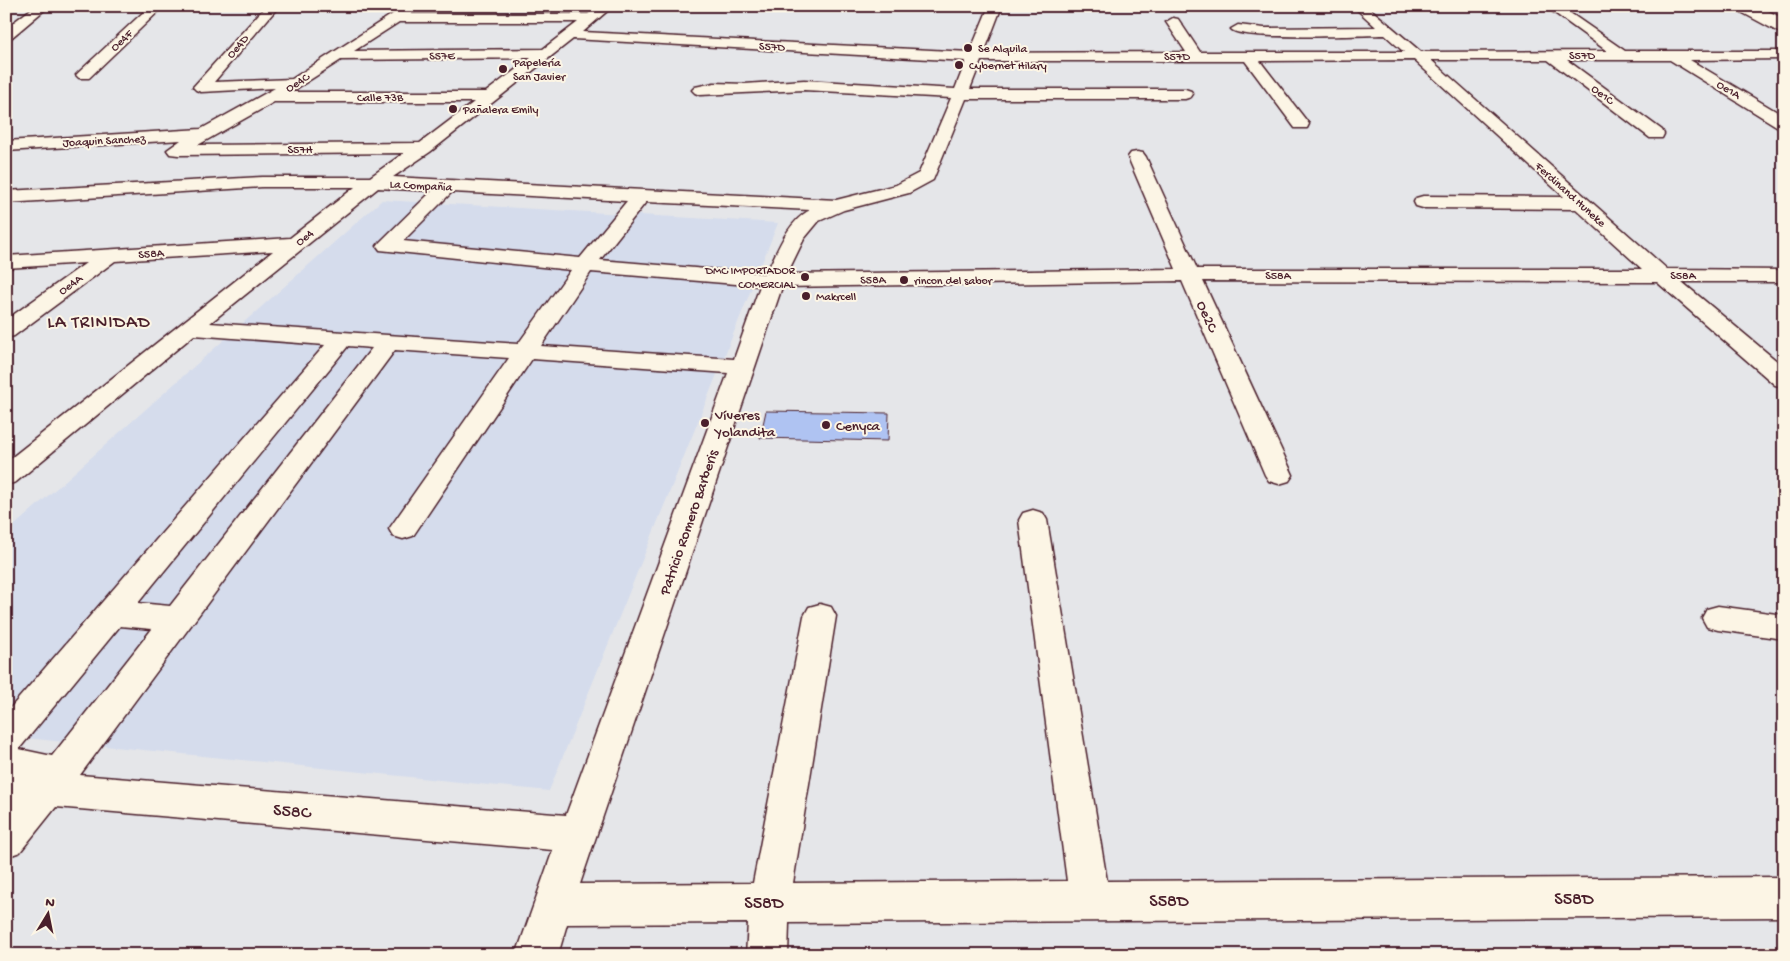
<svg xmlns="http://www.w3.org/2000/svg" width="1790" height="961" viewBox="0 0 1790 961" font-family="'Gochi Hand',sans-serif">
<rect width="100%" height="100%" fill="#e5e6e9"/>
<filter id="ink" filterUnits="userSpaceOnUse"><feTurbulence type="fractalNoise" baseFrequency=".02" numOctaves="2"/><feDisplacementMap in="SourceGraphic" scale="10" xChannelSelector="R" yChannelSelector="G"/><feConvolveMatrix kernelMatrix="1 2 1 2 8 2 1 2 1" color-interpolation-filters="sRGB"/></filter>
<g filter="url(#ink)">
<path fill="#d5dcec" d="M382 200 778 223 549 791 6 736V533Z"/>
<path fill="#afc3f2" stroke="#4a1f2b" d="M766 411 889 413 888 441 760 438Z"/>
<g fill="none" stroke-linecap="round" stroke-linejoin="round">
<g stroke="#4a1f2b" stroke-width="3">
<path id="minor" d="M35 6H49L11 38 6 39V28Z
M150 6H164L89 78H79L76 75 79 72Z
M266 6H279L214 82 292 79 405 6H420L411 14H588L599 6H613L583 32 970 52 989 6H1002L984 53 1186 52 1166 22 1173 18 1178 19 1200 52H1404L1385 35C1363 35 1240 41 1231 29L1238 25 1264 28 1376 27 1353 6H1367L1421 52 1607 51 1545 6H1560L1625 51H1784V59L1690 60 1784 116V128L1778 127 1670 60H1567L1662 130 1664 134 1662 138H1650L1548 60H1431L1667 269 1784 270V282H1682L1784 367V387L1775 385 1657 282 1203 281 1293 475 1289 481 1279 484 1269 481 1265 475 1182 281 782 287 580 884 753 883 804 616 809 607 820 604 831 607 836 616 793 883 1067 881 1019 520 1023 513 1033 510 1043 513 1047 520 1107 881 1784 877V917L789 923 788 955H746L748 923 567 924 558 955H516L553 850 56 807 20 852 6 857V810L12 803H6V713L325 345 194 335 16 482 6 485V462L273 251 115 261 14 336 6 338V320L86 263 6 268V256L290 238 355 187H262L6 203V191L262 177H370L404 153 178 155 170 154 167 150 181 140 6 151V141L201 129 275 88 201 92 196 90 193 87ZM399 22H578L543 49 354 51ZM573 39 966 61 955 89 804 80 745 84 714 83 695 87 692 90 695 93 700 95 804 90 951 98 919 173 896 185 836 200 393 177 430 152ZM531 58 486 92H291L341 60ZM1414 60 1564 197 1423 196 1416 198 1414 202 1416 206 1423 208 1576 209 1642 269H1197L1146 157 1143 153 1137 152 1131 153 1128 157 1176 269 787 274 804 239 819 221 844 210 909 193 933 180 966 99H1185L1191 97 1193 94 1191 91 1185 89H970L981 61H1245L1295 128H1307L1309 124 1260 61ZM274 102H474L420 143 198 145ZM378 188 432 191 380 242 377 246 380 250 571 270 518 344 210 323ZM452 192 627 201 580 258 403 241ZM646 202 810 210C787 222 777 252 766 274L600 260ZM591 272 760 286 734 359 541 346ZM348 346 372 348 170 606 138 603ZM395 350 509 358 389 529 393 536 403 539 413 536 532 359 728 373 566 815 80 775ZM120 626 152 629 52 756 19 749Z
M1742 6H1759L1784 19V28Z
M1718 606 1784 615V639L1718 630 1707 627 1702 618 1707 609Z"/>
</g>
<g stroke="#4a1f2b" stroke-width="3">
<path id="major" d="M1730 6H1746L1784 25V35Z"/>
</g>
<use href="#minor" fill="#fcf5e5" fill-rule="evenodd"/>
<use href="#major" fill="#fcf5e5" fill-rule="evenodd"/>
</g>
</g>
<g fill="#4a1f2b" stroke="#fcf5e5" stroke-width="2">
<circle cx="968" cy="48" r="5"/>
<circle cx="959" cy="65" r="5"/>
<circle cx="503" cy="69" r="5"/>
<circle cx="453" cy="109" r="5"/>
<circle cx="805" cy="277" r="5"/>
<circle cx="904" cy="280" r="5"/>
<circle cx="806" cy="296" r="5"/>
<circle cx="705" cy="423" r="5"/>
<circle cx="826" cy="425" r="5"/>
</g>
<g text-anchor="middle" stroke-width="4" stroke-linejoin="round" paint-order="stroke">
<g font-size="12" fill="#4a1f2b" stroke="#fcf5e5">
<text transform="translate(121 40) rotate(-43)" y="4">Oe4F</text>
<text transform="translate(237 46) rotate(-49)" y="4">Oe4D</text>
<text transform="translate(772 46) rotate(3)" y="4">S57D</text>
<text transform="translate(442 55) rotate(-1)" y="4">S57E</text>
<text x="1582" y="59">S57D</text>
<text x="1177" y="60">S57D</text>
<text transform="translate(297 82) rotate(-32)" y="4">Oe4C</text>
<text transform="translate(1729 89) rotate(31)" y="4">Oe1A</text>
<text transform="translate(1603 94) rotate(37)" y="4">Oe1C</text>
<text x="380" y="101">Calle 73B</text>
<text transform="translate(104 140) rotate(-3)" y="4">Joaquin Sanchez</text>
<text x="300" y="153">S57H</text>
<text transform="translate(421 185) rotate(3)" y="4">La Compañia</text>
<text transform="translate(1571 194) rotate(42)" y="4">Ferdinand Huneke</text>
<text transform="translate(304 237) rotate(-38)" y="4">Oe4</text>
<text transform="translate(151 253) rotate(-4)" y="4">S58A</text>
<text x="1278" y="279">S58A</text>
<text x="1683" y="279">S58A</text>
<text transform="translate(873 279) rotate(-1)" y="4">S58A</text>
<text transform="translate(70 284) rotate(-36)" y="4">Oe4A</text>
</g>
<g font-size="12" fill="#4a1f2b" stroke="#fcf5e5" text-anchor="start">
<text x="978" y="52">Se Alquila</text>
<text x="513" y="66">Papelería<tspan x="513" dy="14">San Javier</tspan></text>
<text x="969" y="69">Cybernet Hilary</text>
<text x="463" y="113">Pañalera Emily</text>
<text x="795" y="274" text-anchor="end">DMC IMPORTADOR<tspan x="795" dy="14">COMERCIAL</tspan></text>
<text x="914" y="284">rincon del sabor</text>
<text x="816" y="300">Makrcell</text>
</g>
<g font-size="15" fill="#4a1f2b" stroke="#fcf5e5">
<text transform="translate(1208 316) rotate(66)" y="5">Oe2C</text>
<text transform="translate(688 522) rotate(-71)" y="5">Patricio Romero Barberis</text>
</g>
<g font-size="15" fill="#4a1f2b" stroke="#fcf5e5" text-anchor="start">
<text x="715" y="419">Víveres<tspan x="715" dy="17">Yolandita</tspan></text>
<text x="836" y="430">Cenyca</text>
</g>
<g font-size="18" letter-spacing="1" fill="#4a1f2b" stroke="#fcf5e5">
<text x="99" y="327">LA TRINIDAD</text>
</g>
<g font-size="18" fill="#4a1f2b" stroke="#fcf5e5">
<text transform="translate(292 810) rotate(5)" y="6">S58C</text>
<text x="1574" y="904">S58D</text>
<text x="1169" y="906">S58D</text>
<text x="764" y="908">S58D</text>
</g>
</g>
<rect width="1790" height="961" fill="none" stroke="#fcf5e5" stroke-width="25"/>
<rect x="12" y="12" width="1765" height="936" fill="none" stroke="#4a1f2b" stroke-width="2" filter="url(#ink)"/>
<g transform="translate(48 914) rotate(10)" stroke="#fcf5e5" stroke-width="4" paint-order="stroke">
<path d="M0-4L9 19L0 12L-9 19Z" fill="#4a1f2b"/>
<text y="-8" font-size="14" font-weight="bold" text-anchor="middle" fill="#4a1f2b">N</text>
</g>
</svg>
